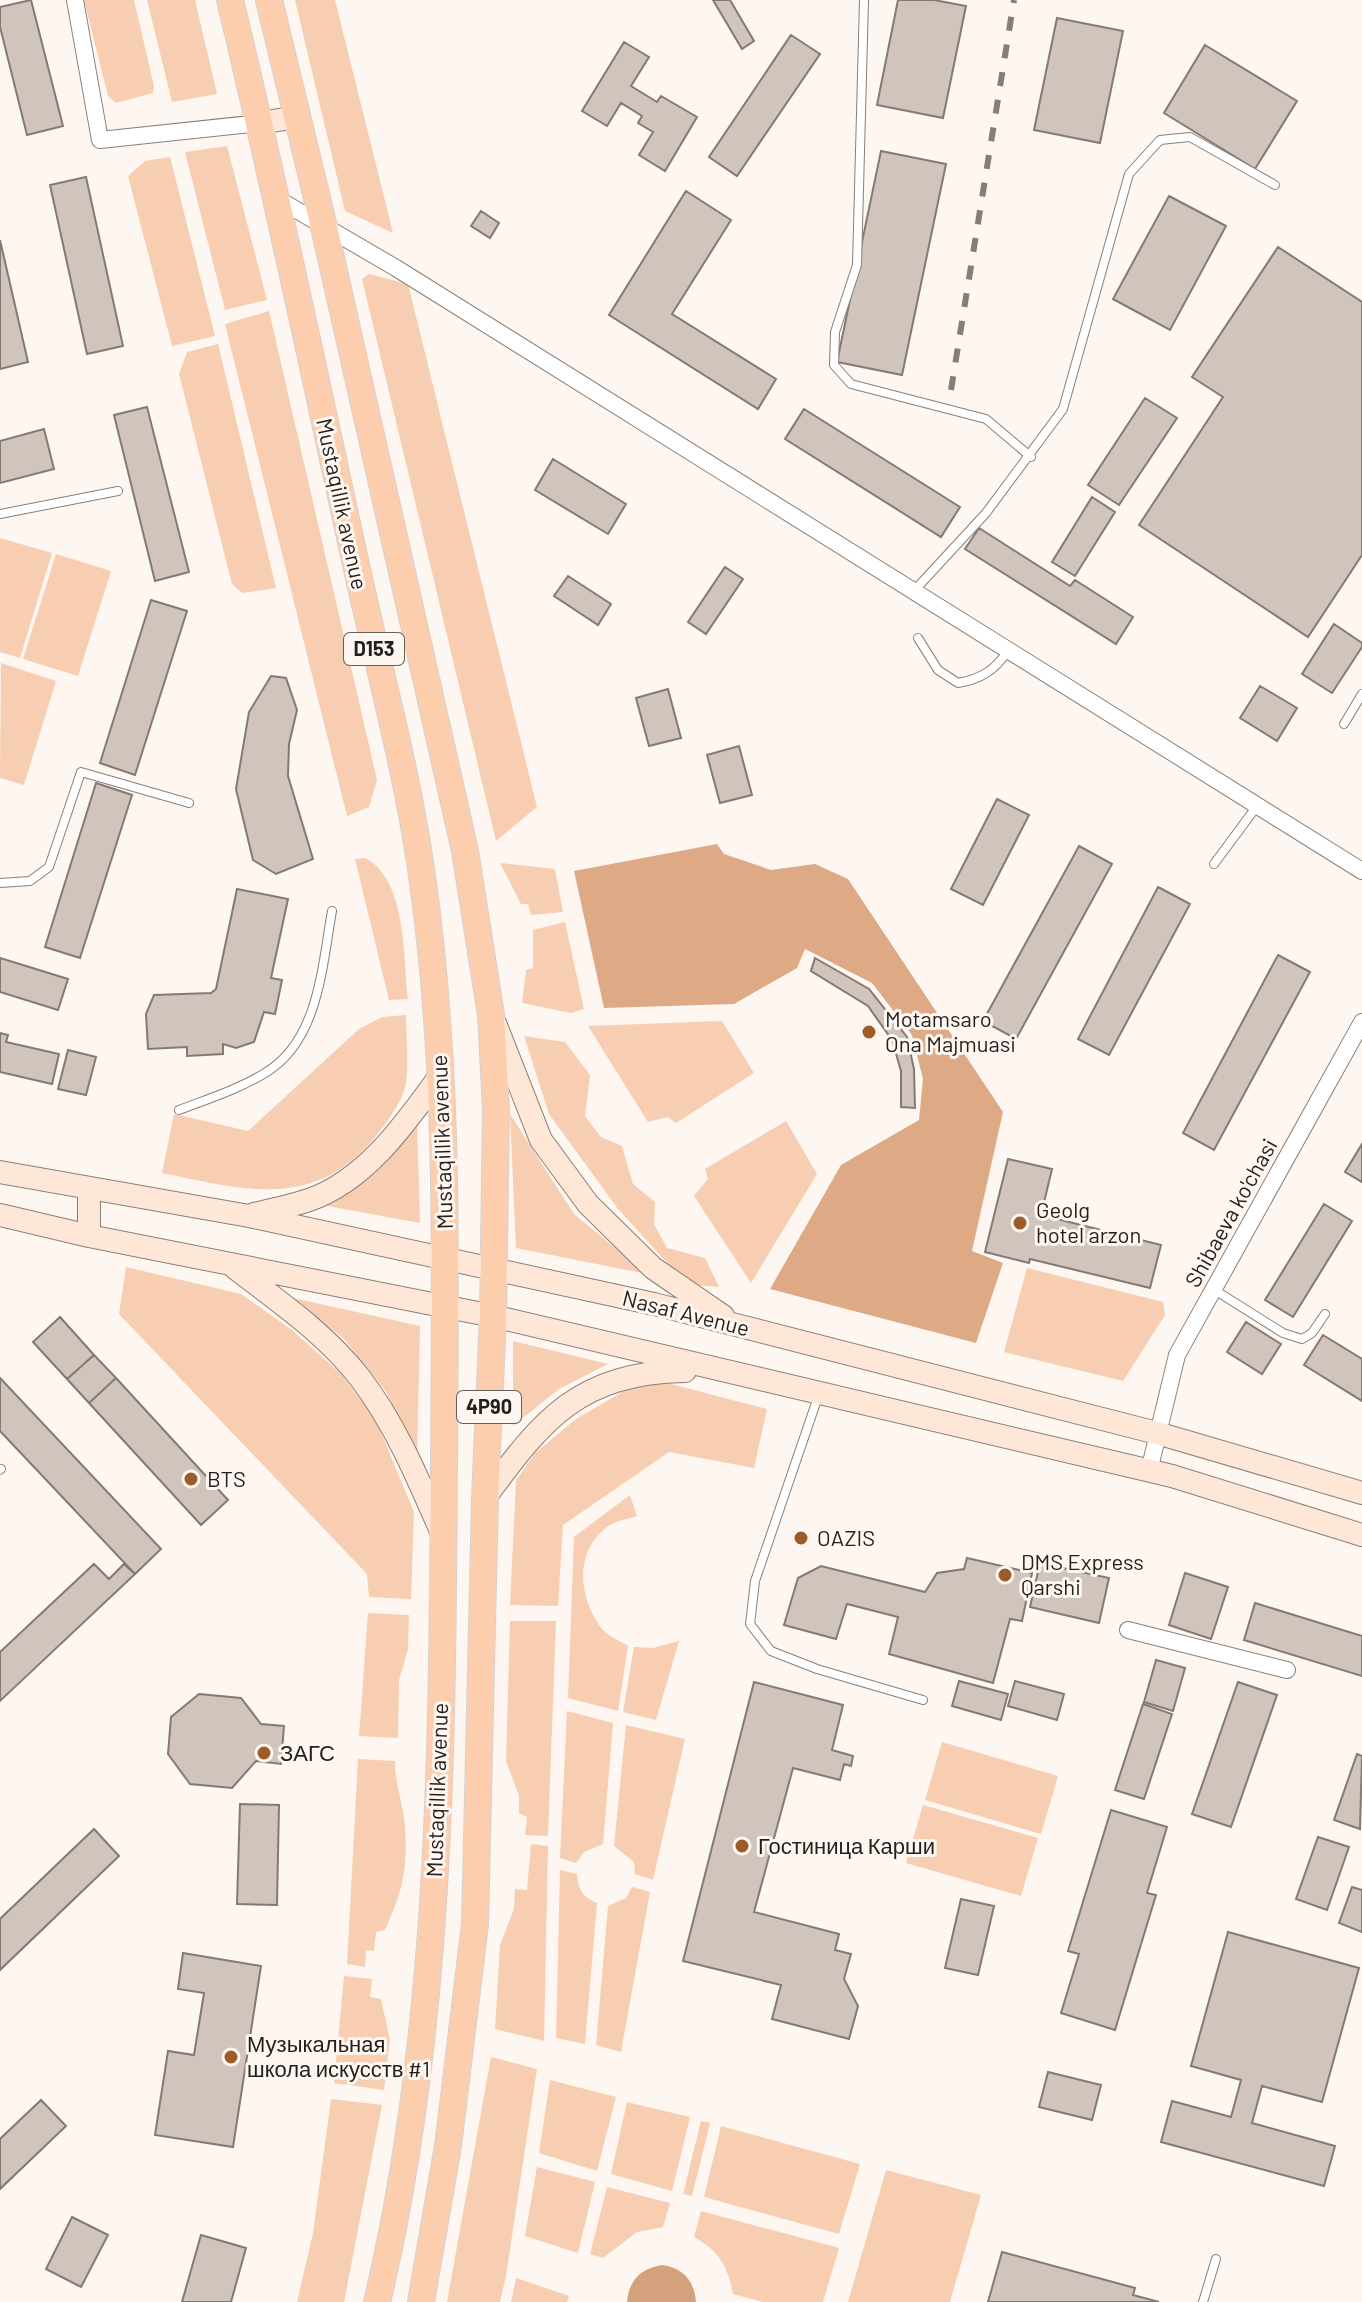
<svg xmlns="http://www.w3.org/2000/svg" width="1362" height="2302" viewBox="0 0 1362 2302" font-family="Barlow,sans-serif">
<rect width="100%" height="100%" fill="#fef6f1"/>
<path fill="#f7ceb1" d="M84 0H134L154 86 153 93 116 103 108 96Z
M147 0H195L217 94 172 102Z
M295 0H335L393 233 345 211Z
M227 146 267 300 225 310 185 152Z
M170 157 215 336 172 346 128 176 145 161Z
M369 274 408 284 537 807 496 841 362 279Z
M269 311 377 780 369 807 347 816 225 324Z
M218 344 276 588 242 593 232 584 179 374 187 352Z
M0 538 52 553 20 658 0 652Z
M56 554 111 571 78 676 23 659Z
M1 663 56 681 24 785 0 778Z
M365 858C407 879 403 957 408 999L389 1000 355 859Z
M500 863 555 869 563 912 531 915 528 904H521Z
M565 922 584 1009 571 1013 522 1003 526 970 533 968V930Z
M406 1015C406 1036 409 1061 406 1083 403 1101 387 1122 376 1136 315 1211 245 1190 162 1173L174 1114 248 1131 359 1029 382 1017Z
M722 1021 754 1073 676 1123 668 1117 648 1122 588 1026Z
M524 1036 565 1042 590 1075 585 1116 601 1137 622 1146 633 1184 655 1202 654 1224 667 1248 705 1258 719 1287 695 1285 669 1265 618 1209 549 1114Z
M510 1114 574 1214 647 1274 516 1248Z
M786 1121 817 1174 751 1283 694 1196 708 1179 705 1169Z
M417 1123 420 1223 317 1204C373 1183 382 1170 417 1123Z
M126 1267 241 1294 292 1330 340 1373 375 1418 414 1512 411 1599 369 1597 367 1574 119 1314Z
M1027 1268 1163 1302 1165 1315 1123 1381 1004 1352Z
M293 1298 420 1326 417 1456 385 1390 344 1339Z
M513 1341 608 1364 559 1389 513 1426Z
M667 1383 767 1409 754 1468 669 1452 563 1525 558 1606 510 1605 516 1481 535 1453 576 1419 629 1388Z
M630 1495 637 1516C628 1519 614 1521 607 1527 573 1553 579 1599 602 1629 608 1636 620 1641 628 1646L618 1711 568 1698 574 1537Z
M368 1613 409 1615 408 1649 399 1680 398 1738 359 1736Z
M510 1621H556L548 1836 525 1835 527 1817 519 1813V1796L506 1761Z
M679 1641 656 1720 623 1712 634 1647 653 1648Z
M567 1711 613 1723 603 1844 584 1852 576 1863 560 1858Z
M626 1725 685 1739 653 1880 635 1874 634 1862 614 1846Z
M942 1742 1058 1776 1041 1834 925 1800Z
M358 1759 395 1761C395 1786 404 1805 405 1828 408 1870 402 1892 385 1930L376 1932 374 1951 366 1950 365 1967 347 1964Z
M923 1805 1038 1838 1021 1896 906 1863Z
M531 1844 548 1846 544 2041 495 2029 500 1945 514 1909 515 1889 527 1890Z
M560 1870 577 1874C578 1890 583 1897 597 1903L585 2044 556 2038Z
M632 1887 650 1892 621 2052 596 2045 608 1906 626 1898Z
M344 1976 372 1979 370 1997 381 1999 390 2040 384 2090 334 2083Z
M491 2057 537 2069 506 2276 500 2302H447Z
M550 2080 616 2097 597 2171 539 2153Z
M331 2099 382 2105 344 2302H297L313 2233Z
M627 2102 690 2117 672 2191 611 2174Z
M701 2121 710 2123 692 2196 683 2194Z
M721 2126 860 2164 839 2234 704 2197Z
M537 2167 595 2182 578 2253 525 2236Z
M886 2170 981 2195 950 2302H848Z
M607 2187 670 2203 663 2227 637 2232 603 2258 590 2254Z
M701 2211 839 2248 823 2302H763L733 2294C727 2265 720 2252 694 2237Z
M516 2278 569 2296 567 2302H511Z"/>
<path fill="#deaa86" d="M717 844 724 854 771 870 815 864 848 879 1003 1112 972 1251 1003 1263 976 1343 770 1289 841 1165 919 1120 923 1079 912 1035 872 983 805 949 797 968 734 1004 604 1008 574 871Z"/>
<path fill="#d4a17d" d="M662 2265C683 2268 694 2280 696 2302H627C629 2280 640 2269 662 2265Z"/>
<path fill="#d0c4bc" stroke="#857a72" stroke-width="2" d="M31 0 63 126 27 135 0 27V7Z
M713 0H730L754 41 742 49Z
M898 0H934L966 6 943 118 877 105Z
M1057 18 1123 31 1100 143 1034 130Z
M791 35 820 54 737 176 709 157Z
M624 42 649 57 631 86 657 102 661 96 697 117 665 171 639 155 653 132 638 123 642 116 621 103 607 126 582 111Z
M1205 45 1297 101 1255 169 1164 113Z
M881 151 946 164 902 375 837 362Z
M86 177 123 346 87 354 50 185Z
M686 191 731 220 672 314 776 379 758 409 609 315Z
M1169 196 1226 226 1170 330 1113 299Z
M481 211 499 223 490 238 471 226Z
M0 240 28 362 0 369Z
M1278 247 1362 302V555L1308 637 1139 525 1223 397 1192 377Z
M1145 398 1177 418 1119 505 1088 485Z
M147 407 189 572 155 581 114 415Z
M804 409 960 507 941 537 785 439Z
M44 429 54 469 0 483V441Z
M553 459 626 504 608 534 535 490Z
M1092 497 1115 512 1075 576 1052 562Z
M979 528 1070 586 1075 580 1133 617 1116 644 965 549Z
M725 567 743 579 706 634 688 622Z
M568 576 611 604 598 625 554 596Z
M151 600 187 611 135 775 100 763Z
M1334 624 1362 643V647L1332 693 1302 674Z
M271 676 286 678 297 710 289 744 288 776 313 859 276 874 253 860 236 789 249 712Z
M1260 686 1297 708 1277 741 1240 718Z
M668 689 681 738 649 746 636 698Z
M739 746 752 795 720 803 707 755Z
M96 783 132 795 80 958 45 947Z
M997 799 1029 815 983 905 951 889Z
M1079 846 1112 864 1016 1039 983 1021Z
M1158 887 1190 904 1109 1055 1078 1039Z
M237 889 288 899 271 978 282 980 275 1014 264 1012 254 1042 236 1048 223 1044V1054L187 1056V1047L148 1049 146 1014 154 995 211 993 216 989Z
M1278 955 1310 972 1214 1150 1183 1133Z
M0 958 68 979 58 1010 0 992Z
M815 958 869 989 907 1037 914 1069 915 1108 901 1107V1071L892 1040 868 1006 811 971Z
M0 1033 8 1035 6 1042 59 1054 52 1084 0 1072Z
M68 1050 96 1057 86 1095 58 1089Z
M1362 1144V1182L1345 1172Z
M1008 1159 1052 1169 1041 1215 1161 1245 1150 1288 1030 1259 1029 1263 985 1252Z
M1324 1204 1352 1221 1293 1317 1265 1300Z
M60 1317 94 1355 67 1379 33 1342Z
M1246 1322 1281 1344 1262 1374 1227 1352Z
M1323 1335 1362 1359V1401L1304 1365Z
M94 1355 116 1378 89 1403 67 1379Z
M0 1378 161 1549 135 1574 0 1431Z
M116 1378 228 1500 201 1525 89 1403Z
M967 1558 1032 1573 1022 1621 1010 1619 993 1683 889 1654 898 1617 847 1604 836 1639 784 1625 798 1578 821 1566 925 1592 937 1573 964 1569Z
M1040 1563 1109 1578 1099 1623 1030 1607Z
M94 1564 109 1579 124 1564 135 1574 0 1701V1652Z
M1185 1573 1228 1587 1211 1639 1169 1625Z
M1255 1603 1362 1636V1676L1244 1640Z
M1156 1660 1185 1668 1173 1711 1144 1702Z
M959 1681 1008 1694 1001 1720 952 1706Z
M1015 1681 1064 1694 1057 1720 1008 1706Z
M754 1682 843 1705 832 1750 853 1756 851 1766 844 1764 840 1780 793 1768 754 1912 839 1934 835 1950 851 1954 844 1979 858 2006 849 2039 772 2019 781 1985 683 1961Z
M1238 1682 1277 1695 1231 1827 1192 1814Z
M199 1694 241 1698 261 1724 284 1726 281 1764 256 1761 232 1788 190 1784 168 1754 171 1717Z
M1143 1704 1172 1714 1144 1799 1115 1790Z
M1357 1754 1362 1756 1360 1829 1334 1820Z
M240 1804 279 1805 277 1905 237 1904Z
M1111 1810 1167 1827 1147 1893 1156 1895 1115 2030 1061 2013 1079 1954 1068 1951Z
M94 1829 119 1856 0 1970V1919Z
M1318 1837 1349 1847 1327 1910 1296 1899Z
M1352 1887 1362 1890V1932L1339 1923Z
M961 1899 994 1906 978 1975 945 1968Z
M1228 1932 1359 1968 1322 2102 1262 2086 1252 2123 1335 2146 1324 2186 1161 2142 1172 2101 1231 2117 1241 2080 1191 2066Z
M183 1953 261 1966 233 2147 155 2135 168 2051 194 2055 204 1993 178 1989Z
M1048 2072 1101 2085 1092 2120 1039 2107Z
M41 2100 66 2126 0 2189V2139Z
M72 2217 108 2235 81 2287 46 2269Z
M201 2235 246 2248 231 2302H182Z
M1002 2252 1135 2288 1133 2295 1159 2302H988Z"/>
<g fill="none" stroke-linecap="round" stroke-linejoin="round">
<g stroke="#8a7f77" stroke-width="10">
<path id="service" d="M864 0 857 265 835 332 834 365 851 384 986 419 1031 457
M0 514 118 491
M913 592 986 513 1063 409 1129 174 1160 140 1190 137 1275 185
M918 638 938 670 958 683C981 679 995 670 1007 652
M1344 724 1362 694
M1214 864 1257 806
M0 883 30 881 49 867 81 772 189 803
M179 1110C208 1099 239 1089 265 1073 319 1041 322 966 332 911
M1213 1289 1283 1333 1302 1339 1312 1333 1325 1314
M819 1394 755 1581 750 1624 771 1651 817 1669 923 1700
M0 1470 1 1469
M1203 2302 1216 2259"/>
</g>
<g stroke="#8a7f77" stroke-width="18">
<path id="minor" d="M75 0 100 140 260 123
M276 198 396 268 1362 871
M1149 1471 1177 1355 1362 1022
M1128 1630 1287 1670"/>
</g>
<g stroke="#8a7f77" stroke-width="24">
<path id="secondary" d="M260 123 297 117
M495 1023 541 1140 588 1204 653 1268 723 1316
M0 1172 249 1216 654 1304 1157 1433 1362 1493
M254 1214C272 1210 291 1206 309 1200 366 1180 405 1124 439 1077
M0 1215 89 1236 493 1316 1172 1476 1362 1535
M89 1236V1189
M235 1268C278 1301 326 1334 360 1378 396 1425 419 1481 443 1536
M485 1498C543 1418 580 1373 685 1371"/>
</g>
<g stroke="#d3d2d2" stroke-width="28">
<path id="primary" d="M230 0C275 186 314 373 355 560 377 662 406 765 421 869 450 1066 445 1265 444 1464 442 1743 442 2029 377 2302
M269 0 324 227 465 851 491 1015 496 1110 493 1316 485 1498 475 1924 448 2146 421 2302"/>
</g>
<use href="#service" stroke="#fff" stroke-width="8"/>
<use href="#minor" stroke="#fff" stroke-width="16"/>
<use href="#secondary" stroke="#fee7d6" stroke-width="22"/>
<use href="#primary" stroke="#fdceae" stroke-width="26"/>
<path stroke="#837e7a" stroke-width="6" stroke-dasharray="14 14" stroke-linecap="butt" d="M951 390 1014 0"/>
</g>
<g fill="#9c5b27" stroke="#fef6f1" stroke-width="3">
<circle cx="869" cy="1032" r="8"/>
<circle cx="1020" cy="1223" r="8"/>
<circle cx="191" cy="1479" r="8"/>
<circle cx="801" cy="1538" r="8"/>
<circle cx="1005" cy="1575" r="8"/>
<circle cx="264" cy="1753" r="8"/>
<circle cx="742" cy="1846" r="8"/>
<circle cx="231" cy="2057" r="8"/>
</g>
<g text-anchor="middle" stroke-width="6" stroke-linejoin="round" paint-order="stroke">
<g fill="#fef6f1" stroke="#65605c" stroke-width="2">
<rect x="344" y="633" width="60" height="32" rx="6"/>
<rect x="457" y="1391" width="64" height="32" rx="6"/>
</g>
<g font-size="20" font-weight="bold" fill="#231f1c">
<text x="374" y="656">D153</text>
<text x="489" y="1414">4P90</text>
</g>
<g font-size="22" fill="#231f1c" stroke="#fef6f1">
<text transform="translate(342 504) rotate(78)" y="8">Mustaqillik avenue</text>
<text transform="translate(442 1142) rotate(-92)" y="8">Mustaqillik avenue</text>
<text transform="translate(1231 1213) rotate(-61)" y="8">Shibaeva ko'chasi</text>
<text transform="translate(686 1313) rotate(14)" y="8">Nasaf Avenue</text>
<text transform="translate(437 1790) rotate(-88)" y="8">Mustaqillik avenue</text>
</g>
<g font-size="22" fill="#231f1c" stroke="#fef6f1" text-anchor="start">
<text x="885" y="1027">Motamsaro<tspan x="885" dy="25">Ona Majmuasi</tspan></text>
<text x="1036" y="1218">Geolg<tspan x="1036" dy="25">hotel arzon</tspan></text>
<text x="207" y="1487">BTS</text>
<text x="817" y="1546">OAZIS</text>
<text x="1021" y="1570">DMS Express<tspan x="1021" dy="25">Qarshi</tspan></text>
<text x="280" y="1761">ЗАГС</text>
<text x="758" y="1854">Гостиница Карши</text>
<text x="247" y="2052">Музыкальная<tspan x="247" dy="25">школа искусств #1</tspan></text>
</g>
</g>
</svg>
